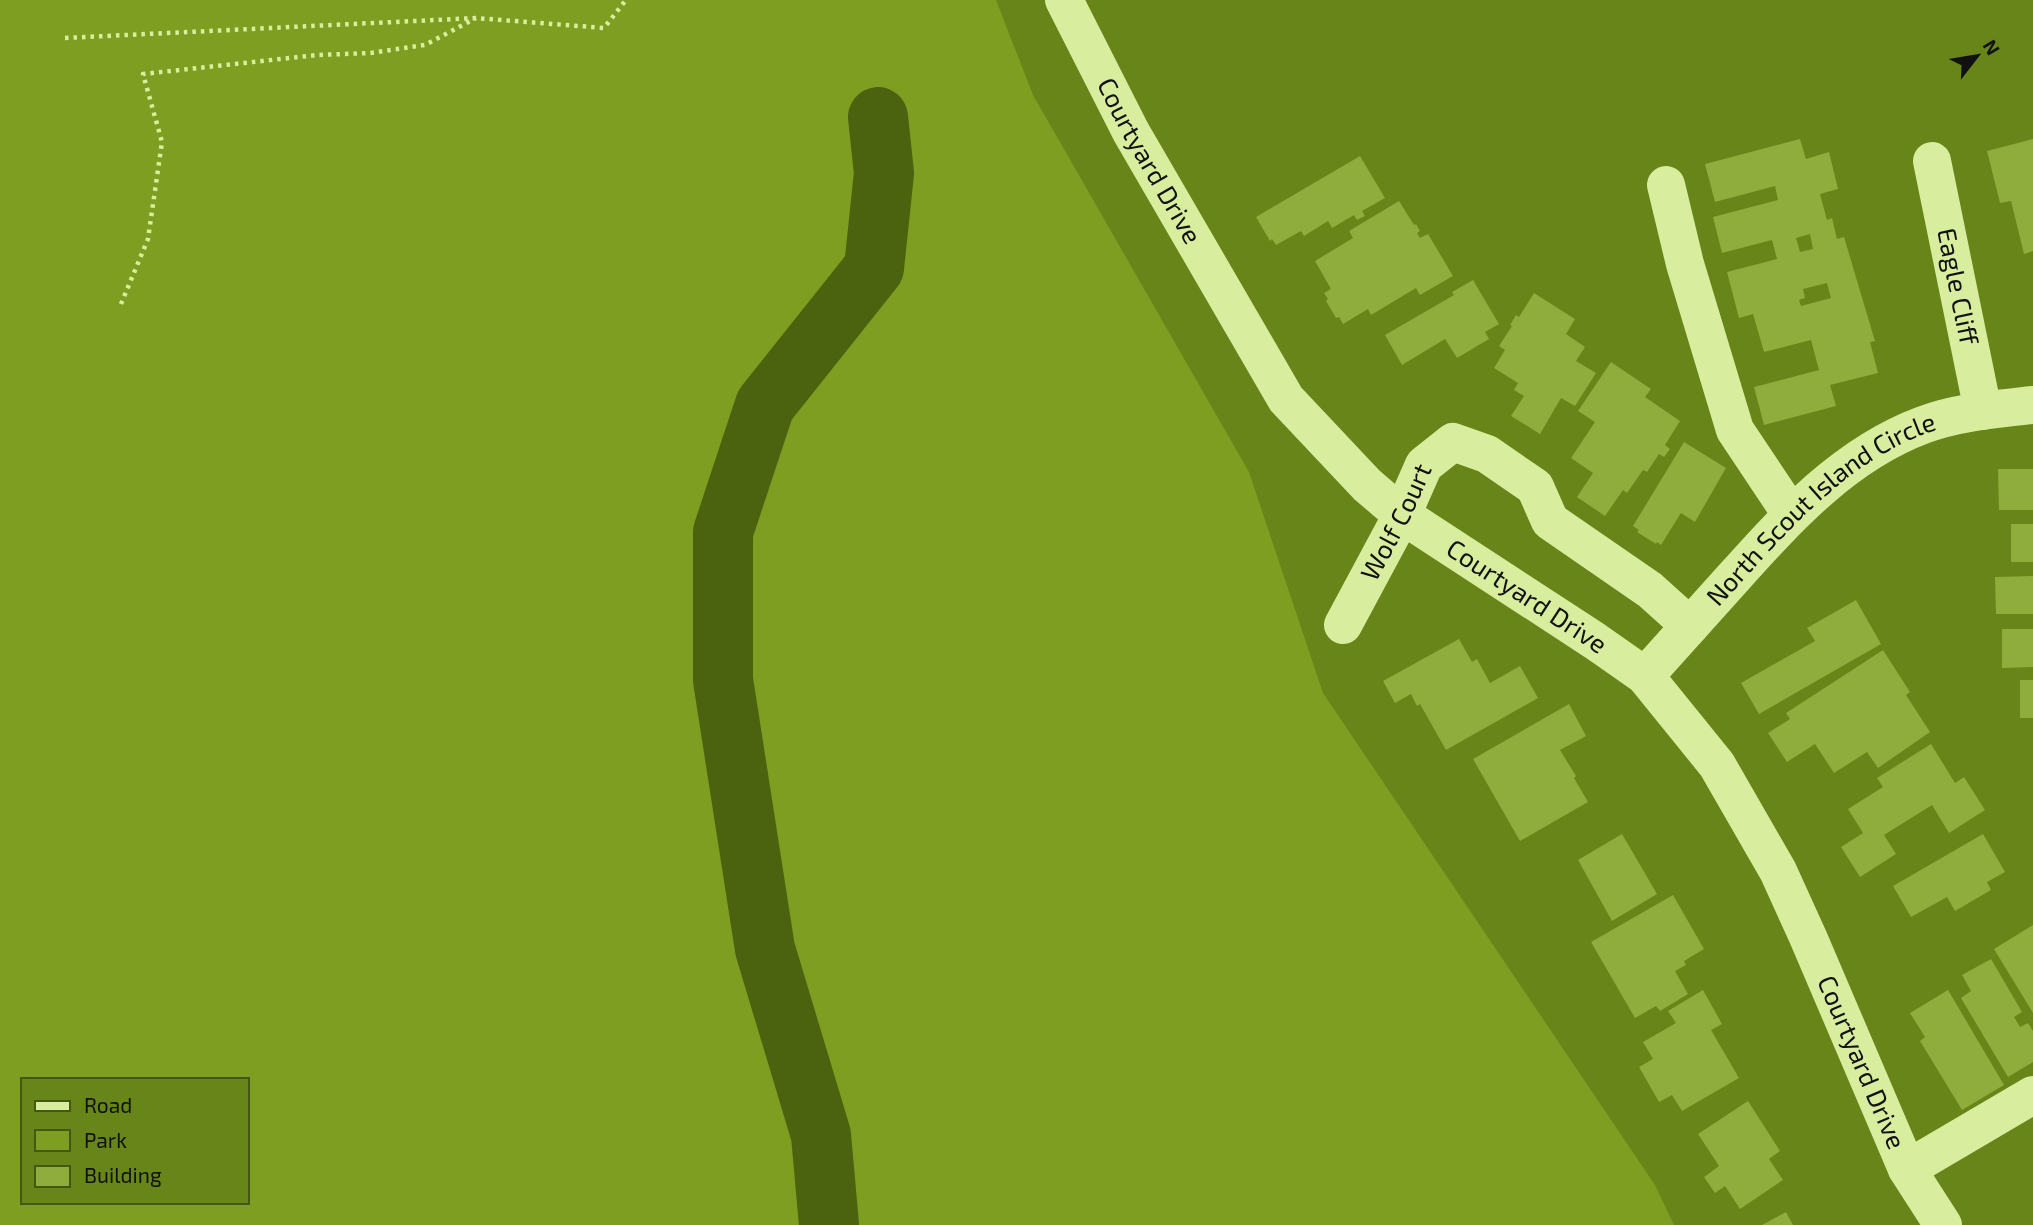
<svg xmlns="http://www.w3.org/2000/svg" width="2033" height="1225" viewBox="0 0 2033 1225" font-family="'Exo 2',sans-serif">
<rect width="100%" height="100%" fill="#678518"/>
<path fill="#7d9e20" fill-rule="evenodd" d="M0 0H996L1033 95 1249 472 1323 693 1655 1185 1674 1225H0ZM23 1080H247V1202H23Z"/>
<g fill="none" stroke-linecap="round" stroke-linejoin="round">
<path stroke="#4b620f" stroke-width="60" d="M829 1225 821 1135 765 949 723 680V532L765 405 874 268 884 173 878 117"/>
</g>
<path fill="#8ead3c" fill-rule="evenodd" d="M1800 139 1806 159 1829 152 1838 189 1820 194 1827 220 1832 218 1837 239 1844 237 1875 341 1870 342 1878 373 1830 385 1836 406 1764 425 1754 387 1819 370 1811 340 1764 352 1753 314 1739 318 1727 272 1777 259 1772 240 1722 253 1713 217 1778 200 1775 186 1715 202 1705 164ZM1810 234 1813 249 1800 252 1796 238ZM1827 283 1831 298 1801 306 1799 300 1805 298 1803 289Z
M2033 139V251L2024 254 2011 201 2000 203 1987 151Z
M1360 156 1385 198 1362 211 1365 216 1357 220 1354 215 1332 228 1328 221 1304 236 1301 231 1276 245 1272 239 1270 241 1256 217Z
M1399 201 1414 225 1416 224 1420 231 1417 233 1420 238 1428 234 1453 276 1420 295 1416 288 1371 315 1368 309 1343 324 1339 317 1336 318 1326 301 1328 299 1324 293 1331 289 1315 261 1353 238 1349 231Z
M1473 280 1499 324 1485 332 1489 339 1457 358 1445 339 1402 365 1385 335 1454 295 1452 292Z
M1534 293 1575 319 1566 334 1585 347 1576 361 1596 373 1575 406 1561 398 1540 434 1511 416 1524 396 1514 390 1518 383 1494 368 1505 350 1499 346 1512 326 1510 325 1516 315 1519 317Z
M1611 362 1651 389 1645 397 1680 421 1665 445 1670 449 1664 457 1659 454 1647 472 1643 470 1627 493 1623 490 1605 516 1577 497 1593 473 1571 458 1595 422 1578 411Z
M1684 442 1726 468 1695 522 1681 513 1661 545 1657 542 1656 544 1637 532 1639 530 1633 526Z
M1998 469H2033V510H1999Z
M2011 524H2033V562H2011Z
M2033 576V614H1996L1995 577Z
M1856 600 1881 644 1759 714 1741 683 1815 641 1807 628Z
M2002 629H2033V667L2002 668Z
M1459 639 1472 662 1477 659 1490 683 1520 666 1538 698 1446 750 1420 704 1417 706 1411 694 1395 703 1383 681Z
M1883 650 1910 692 1906 695 1930 732 1878 768 1867 752 1834 773 1815 744 1787 762 1768 733 1790 719 1786 713Z
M2020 680H2033V718H2020Z
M1569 704 1586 736 1560 750 1576 776 1574 778 1588 802 1520 841 1473 759Z
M1931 744 1955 783 1964 777 1985 810 1949 833 1932 805 1884 835 1896 854 1860 877 1841 847 1863 833 1848 809 1883 787 1877 778Z
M1622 834 1657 894 1612 921 1578 860Z
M1983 834 2005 872 1987 882 1991 890 1955 911 1947 897 1911 917 1893 886Z
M1673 895 1704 949 1684 961 1686 965 1675 971 1688 994 1660 1011 1656 1006 1635 1018 1591 942Z
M2033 925V1013L1994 949Z
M1991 959 2022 1012 2014 1017 2020 1027 2028 1023 2033 1031V1062L2008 1077 1961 998 1971 991 1962 975Z
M1703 990 1722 1024 1711 1030 1739 1078 1682 1111 1672 1095 1659 1102 1639 1067 1653 1059 1643 1042 1676 1023 1668 1011Z
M1948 990 2004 1085 1962 1110 1920 1041 1925 1037 1910 1013Z
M1748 1101 1780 1151 1769 1159 1783 1180 1740 1209 1725 1186 1715 1193 1704 1177 1719 1166 1698 1134Z
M1786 1212 1793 1225H1762Z"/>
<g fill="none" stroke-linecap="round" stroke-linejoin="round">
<path stroke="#d8ed9d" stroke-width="4.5" stroke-dasharray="3.5 5" stroke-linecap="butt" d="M65 38 476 18 604 28 626 0
M121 304 148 239 162 142 143 74 317 55 370 53 425 45 476 18"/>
<g stroke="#d8ed9d" stroke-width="38">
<path id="s1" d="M1064 0 1131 132 1286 399 1367 485 1402 515 1595 641 1645 676 1717 765 1778 871 1808 937 1907 1169 1943 1225"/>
<path id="s2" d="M1932 161 1983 411"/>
<path d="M1666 185 1685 264 1735 430 1791 514"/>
<path id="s3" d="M1343 625 1402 515 1424 465 1453 442 1487 454 1535 487 1550 521 1650 590 1690 626"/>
<path id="s4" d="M1645 676C1675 643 1704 610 1734 577 1788 517 1845 454 1923 425 1957 412 1997 409 2033 405"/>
<path d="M1907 1169 2033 1095"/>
</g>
</g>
<g text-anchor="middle" stroke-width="5" stroke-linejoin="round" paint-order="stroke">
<g font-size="26" fill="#111" stroke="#678518">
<text dy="9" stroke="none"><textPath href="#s1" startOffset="182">Courtyard Drive</textPath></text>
<text dy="9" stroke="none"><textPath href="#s2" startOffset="128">Eagle Cliff</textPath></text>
<text dy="9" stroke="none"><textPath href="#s4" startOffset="245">North Scout Island Circle</textPath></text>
<text dy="9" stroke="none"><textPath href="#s3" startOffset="116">Wolf Court</textPath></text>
<text dy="9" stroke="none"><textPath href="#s1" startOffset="770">Courtyard Drive</textPath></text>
<text dy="9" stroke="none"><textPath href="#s1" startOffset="1358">Courtyard Drive</textPath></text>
</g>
</g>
<rect x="21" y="1078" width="228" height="126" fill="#678518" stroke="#455715" stroke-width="2"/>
<rect x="35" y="1101" width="35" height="10" fill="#d8ed9d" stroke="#455715" stroke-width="2"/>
<text x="84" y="1113" font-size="21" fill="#111111">Road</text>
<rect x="35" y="1130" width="35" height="21" fill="#7d9e20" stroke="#455715" stroke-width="2"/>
<text x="84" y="1148" font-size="21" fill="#111111">Park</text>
<rect x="35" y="1166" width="35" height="21" fill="#8ead3c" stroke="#455715" stroke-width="2"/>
<text x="84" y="1183" font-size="21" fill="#111111">Building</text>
<g transform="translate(1977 56) rotate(59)" stroke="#678518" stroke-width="5" paint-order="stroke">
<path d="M0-5L12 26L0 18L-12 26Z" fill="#111111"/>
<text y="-10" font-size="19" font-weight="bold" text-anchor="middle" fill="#111111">N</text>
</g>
</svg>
